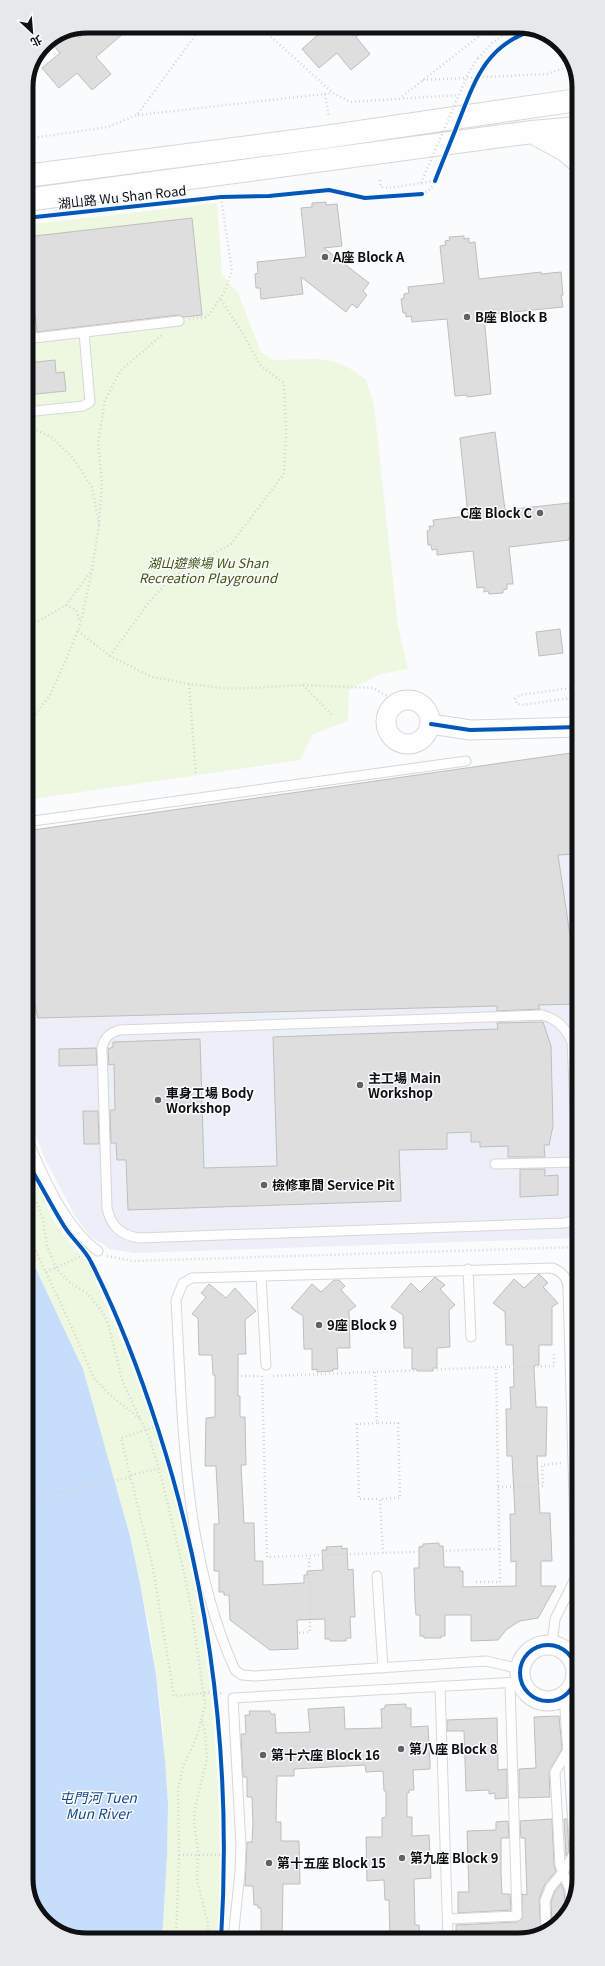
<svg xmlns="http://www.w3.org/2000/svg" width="605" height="1966" viewBox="0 0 605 1966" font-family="Georgia,'Noto Sans TC',serif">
<rect width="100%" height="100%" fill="#fafbfd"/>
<path fill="#eceff8" d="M578 752 579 1238 135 1253 110 1249 90 1236 75 1216 45 1159 27 1113V831Z"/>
<path fill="#f3eef7" d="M35 65 32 127 26 128V87Z"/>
<path fill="#eef7e0" d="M217 203 222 275 238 293 261 352 273 360 318 359 336 362 351 369 366 380 374 405 398 627 408 669 380 674 349 690 348 721 313 734 300 760 26 800V225Z
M27 1138C35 1171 41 1203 61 1232 68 1242 78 1251 86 1261 91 1268 94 1279 98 1287 108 1310 118 1334 128 1357 201 1542 228 1741 217 1940H162L167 1856 168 1804 162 1717 150 1630 130 1536 83 1369 27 1250Z"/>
<path fill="#c6ddfc" d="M27 1250 83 1369 130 1536 140 1583 156 1674 165 1760 168 1804 167 1856 162 1940H83L47 1925 27 1891Z"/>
<path fill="#dedede" stroke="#bfbebe" d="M93 26H132L96 57 111 74 105 79 92 90 77 73 59 88 42 68 60 53 50 41 74 31 79 38Z
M315 26H369L356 37 370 54 351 70 337 53 319 68 302 49 320 33Z
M326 202V205L337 204 342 246 324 248 369 283 363 291 367 295 357 308 352 304 346 312 301 277 303 294 261 299 260 288H256L255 274 258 273 257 262 306 257 301 208 312 207V203Z
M192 218 202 315 184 317 178 315 37 332 26 237Z
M464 236V239L469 238V243L475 242 479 279 541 272V274L561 272 563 295H561L563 307 484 315 491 394 467 397V395L455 396 447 319 412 322 411 316 406 317V313H403L401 299 404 298V294L409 293 408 287 444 283 440 246 446 245 445 241 450 240 449 237Z
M55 360 56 373 64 372 66 391 26 395V363Z
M495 432 505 510 578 502V535L569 537V540L509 547 513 584H507V589L503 590V593L489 594 488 591 484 592V587L477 588 473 551 437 555V549L432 550 431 545H428L427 531 430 530 429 526H434L433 520 468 516 460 438Z
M560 629 563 653 539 656 536 632Z
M578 752V854L558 855 578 989V1004L538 1005 540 1009 497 1011V1006L38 1018 27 974 26 831Z
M543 1022 551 1046 553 1126 549 1145H544L545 1157H508V1146L480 1147V1142H471V1132L447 1133V1149L399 1150 401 1201 128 1210 126 1160H117L116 1143H111L110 1110H115L114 1064 109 1065 108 1049 113 1047V1042L200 1039 204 1168 277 1166 273 1037 498 1029 497 1023Z
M96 1048 97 1065 59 1066V1049Z
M83 1111H98L99 1144H84Z
M520 1169H545V1176L558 1175V1195L520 1197Z
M539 1274 548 1283 543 1287 558 1303 552 1307V1345H539V1365H535L534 1368 536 1407H547L546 1456H537L540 1513H550L552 1561H541V1586H556L538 1618 520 1621 507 1629 498 1640 471 1641V1615H445V1636H441V1638H424V1636H420V1615H416L415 1602 414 1568H419V1547L423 1546V1544L439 1543V1546H443L444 1567H460V1571H463V1587L516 1586V1561L511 1562 510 1514H515L512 1456H507L506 1409H511L510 1387H514L513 1345H506L505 1312 493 1303 514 1279 524 1288Z
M435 1277 445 1285 440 1289 455 1305 449 1310 450 1347 437 1348V1368H433V1371H417L416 1369H412V1348H404L403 1315 391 1307 411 1283 420 1292Z
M334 1280H339L345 1286 341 1290 356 1306 349 1311 350 1348H337L338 1369H333V1371L317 1372V1369L312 1370V1349H304L303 1316 291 1308 312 1284 321 1292Z
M209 1284 226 1298 235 1288 256 1311 245 1320 246 1354H238V1396H240V1417H245L246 1465H241L244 1523H254L255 1561H263V1585L304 1583V1575H307V1571L323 1570 322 1550H327L326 1547 342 1546V1549L347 1548 348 1570 353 1569 355 1617H350L351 1638H346V1641H330V1639H325V1619L297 1620 298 1649 270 1650 230 1620 229 1595H224V1592H219V1571H214V1524H219L216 1466H205L206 1418 215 1417V1375H213L212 1355H199L198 1318 192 1314 206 1297 201 1293Z
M406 1704V1708H411V1727L428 1726 430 1764V1769L413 1770 414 1790H409V1793H407V1817H412V1836L429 1835 431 1878 414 1879 415 1925H419L420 1938 418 1939H390L389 1900H385L384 1880 367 1881 366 1837H382V1818L386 1817V1791H384L383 1771 366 1772 365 1765 294 1769V1776H277L276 1822H281V1841H299L300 1884H283L282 1939H261V1908H258V1905H254L253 1886H245L247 1842H252L253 1823 252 1797H247V1777H243L241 1734H246L245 1715H250L249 1711H270L271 1714H275L276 1733 310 1732 308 1709 344 1707 345 1729 382 1728 381 1709 385 1708V1705Z
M571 1715H579V1752L574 1747Z
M559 1716 562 1749 549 1772 550 1797 519 1798V1769L536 1768 534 1717Z
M497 1718 498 1770 507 1769V1798L495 1799V1793L489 1794V1790L466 1791 464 1731H447V1720Z
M575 1765 579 1767V1796H577Z
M552 1819 554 1865 556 1871 545 1884 539 1899 541 1932 530 1939H456V1925L517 1922 522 1919V1894L527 1895 525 1838H521L520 1821Z
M564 1819H567L569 1851 566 1856Z
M508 1821 509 1838H501V1874L502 1894H510L511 1910 458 1913V1892H469L467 1831 496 1830V1822Z
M579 1857V1879L576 1888 570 1873Z
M561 1884 564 1890 565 1905 569 1909 566 1916 552 1925 551 1902 555 1891Z"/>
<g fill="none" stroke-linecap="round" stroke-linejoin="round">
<g stroke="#d6d7d9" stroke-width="11">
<path id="service" d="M26 327 28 339
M26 339 179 321
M26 412 83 406 90 402 84 333
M26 822 466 761
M27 1138C42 1175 65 1227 98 1251
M495 1164 576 1162
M579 1195 572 1042C566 1028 558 1020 543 1015L119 1030C109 1033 104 1038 102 1048L107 1208C111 1226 120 1235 139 1238L564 1223 579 1220
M468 1269 471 1337
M261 1276 266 1365
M377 1576 383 1668
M520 1669 486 1661 254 1676 242 1675 235 1670C183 1554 183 1424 176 1300L183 1283 192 1278 553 1268C563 1273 567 1277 568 1288L576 1568 575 1579 555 1619 552 1645
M440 1686 448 1939
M568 1750 555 1772 560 1865 570 1889 571 1904
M568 1750 579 1761
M448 1919 517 1916 510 1683
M546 1929 545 1901 550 1888 563 1872 575 1852 564 1696
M233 1939 240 1872 241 1846 233 1698 521 1682"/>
</g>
<g stroke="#d6d7d9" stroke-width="21">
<path id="minor" d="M386 722a22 22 0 1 1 44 0a22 22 0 1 1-44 0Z
M431 724 470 730 578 727
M520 1673a28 28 0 1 1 56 0a28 28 0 1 1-56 0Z"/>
</g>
<g stroke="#d6d7d9" stroke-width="24">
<path id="secondary" d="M532 132 565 150 578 161
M26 176 325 137 578 100
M26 200 532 132 578 128"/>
</g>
<path stroke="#d5d5d5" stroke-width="2.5" stroke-dasharray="1 3" stroke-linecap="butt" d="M259 26 333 93 350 102 459 95
M478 58 493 42 518 26
M423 80 547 74 567 67 571 63
M325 94 329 118
M399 99 478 37 477 26
M138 115 333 93
M26 139 108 127 137 115 202 26
M380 180 381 187 388 188 435 181
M422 194 431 189 435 181
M189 319 207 317 224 293 232 271 220 192
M26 425 51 437 72 457 92 487 99 525 92 570 66 605 32 625H26
M99 525 102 483 98 443 105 400 121 370 162 335
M66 605 76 610 80 621
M78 631 110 656 152 677 189 684 231 689 303 685 373 688 398 702
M110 656 149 602 172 577 231 544 284 474 286 432 284 383 260 365 243 334 220 298
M189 684 196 775
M303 685 332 715
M578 687 520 695 515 699 517 704 522 705 578 697
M26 727 50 695 65 662 81 622 92 571
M27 1185 37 1203 43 1219 47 1246 56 1268 69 1282 88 1294 103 1313 108 1323 123 1383 149 1437 162 1480 183 1568 192 1613 205 1705 197 1736 183 1767 178 1789 179 1855 176 1940
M27 1233 64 1310 94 1378 108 1393 140 1419
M107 1256 134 1261 579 1247
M46 1272 84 1255
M238 1359V1376H260
M375 1372 377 1423H398L400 1498 380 1499 383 1553
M262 1376 267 1557 499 1549
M273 1376 496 1367
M377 1423 357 1424 359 1499H380
M157 1426 121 1438 153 1568 174 1696 216 1692 223 1694
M131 1475 158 1469
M498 1487 543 1486 542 1465 561 1463
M27 1499 132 1477
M476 1582H500L496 1367 554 1366V1353
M299 1633 310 1632 309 1556
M202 1721 205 1733 207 1758 195 1808 194 1822 198 1850 197 1880 208 1923V1940
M179 1855H224"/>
<use href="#service" stroke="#fefeff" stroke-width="9"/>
<use href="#minor" stroke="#fefeff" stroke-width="19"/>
<use href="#secondary" stroke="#fefeff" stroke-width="22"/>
<path stroke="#d5d5d5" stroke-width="2.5" stroke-dasharray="1 3" stroke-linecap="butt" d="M421 183 468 74 478 58"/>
<g stroke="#f9fbfe" stroke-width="6">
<path id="cycleway" d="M435 181C443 160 452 139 460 118 476 77 488 44 534 30
M26 218 221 197 269 196 329 190 365 198 422 194
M431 724 470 730 578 727
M27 1162C40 1183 51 1205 64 1226 72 1239 85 1249 91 1262 118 1315 140 1373 158 1429 212 1596 232 1765 221 1940
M520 1673a28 28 0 1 1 56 0a28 28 0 1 1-56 0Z"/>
</g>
<use href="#cycleway" stroke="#0057b8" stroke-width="4"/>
</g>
<g fill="#616265" stroke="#f9fbfe" stroke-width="1.5">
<circle cx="325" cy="257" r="4"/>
<circle cx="467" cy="317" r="4"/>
<circle cx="540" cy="513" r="4"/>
<circle cx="360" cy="1085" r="4"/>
<circle cx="158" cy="1100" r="4"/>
<circle cx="264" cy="1185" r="4"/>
<circle cx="319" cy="1325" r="4"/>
<circle cx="401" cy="1749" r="4"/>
<circle cx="263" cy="1755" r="4"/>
<circle cx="402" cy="1858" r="4"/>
<circle cx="269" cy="1863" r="4"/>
</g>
<g text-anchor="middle" stroke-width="3" stroke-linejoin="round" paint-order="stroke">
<g font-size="13" fill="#0f1013" stroke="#f9fbfe">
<text transform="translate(122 197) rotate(-6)" y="5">湖山路 Wu Shan Road</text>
</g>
<g font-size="13" font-weight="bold" fill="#0f1013" stroke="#f9fbfe" text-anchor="start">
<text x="333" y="262">A座 Block A</text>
<text x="475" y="322">B座 Block B</text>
<text x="532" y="518" text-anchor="end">C座 Block C</text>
<text x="368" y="1083">主工場 Main<tspan x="368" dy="15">Workshop</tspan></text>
<text x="166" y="1098">車身工場 Body<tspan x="166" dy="15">Workshop</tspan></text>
<text x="272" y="1190">檢修車間 Service Pit</text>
<text x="327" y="1330">9座 Block 9</text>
<text x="409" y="1754">第八座 Block 8</text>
<text x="271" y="1760">第十六座 Block 16</text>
<text x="410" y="1863">第九座 Block 9</text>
<text x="277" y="1868">第十五座 Block 15</text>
</g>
<g font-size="13" font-style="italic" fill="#425410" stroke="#f9fbfe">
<text x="208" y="568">湖山遊樂場 Wu Shan<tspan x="208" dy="15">Recreation Playground</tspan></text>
</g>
<g font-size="14" font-style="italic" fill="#154b88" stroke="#f9fbfe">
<text x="98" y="1803">屯門河 Tuen<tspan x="98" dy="16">Mun River</tspan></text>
</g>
</g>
<path d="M0 0H605V1966H0ZM87 33H518A54 54 0 0 1 572 87V1879A54 54 0 0 1 518 1933H87A54 54 0 0 1 33 1879V87A54 54 0 0 1 87 33Z" fill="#e6e8eb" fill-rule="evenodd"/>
<path fill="none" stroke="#0f1013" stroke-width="5" d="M87 33H518A54 54 0 0 1 572 87V1879A54 54 0 0 1 518 1933H87A54 54 0 0 1 33 1879V87A54 54 0 0 1 87 33Z"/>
<g transform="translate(32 32) rotate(154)" stroke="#f9fbfe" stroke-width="3" paint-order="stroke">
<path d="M0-3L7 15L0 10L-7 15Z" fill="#0f1013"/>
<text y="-6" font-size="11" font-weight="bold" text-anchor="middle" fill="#0f1013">北</text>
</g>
</svg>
